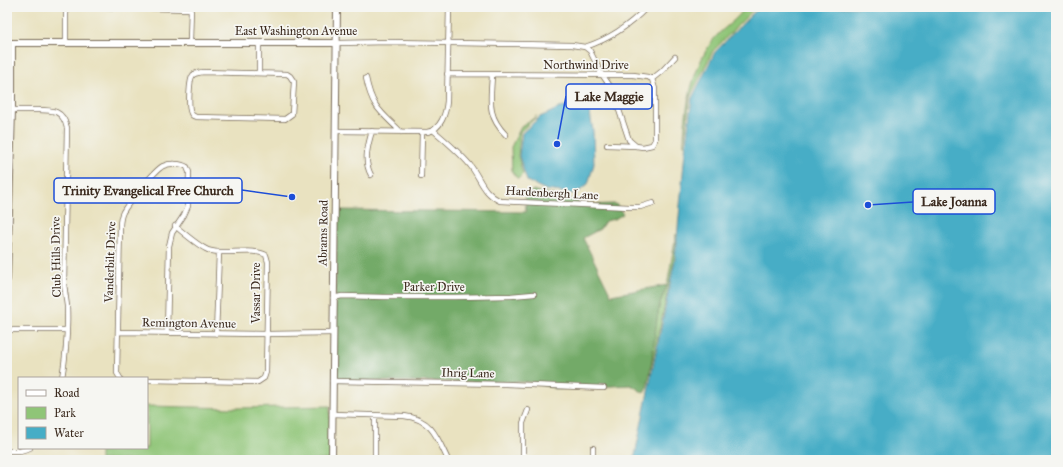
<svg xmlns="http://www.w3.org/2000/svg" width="1063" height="467" viewBox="0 0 1063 467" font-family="'IM FELL Great Primer',serif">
<rect width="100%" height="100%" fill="#f6f6f2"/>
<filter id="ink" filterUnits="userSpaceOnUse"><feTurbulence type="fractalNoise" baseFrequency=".025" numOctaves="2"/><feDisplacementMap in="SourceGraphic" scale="8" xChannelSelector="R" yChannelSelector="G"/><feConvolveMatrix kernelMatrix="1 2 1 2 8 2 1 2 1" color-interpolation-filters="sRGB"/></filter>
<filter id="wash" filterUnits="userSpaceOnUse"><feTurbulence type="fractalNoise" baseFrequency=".012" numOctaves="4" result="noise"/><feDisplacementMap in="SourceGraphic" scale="16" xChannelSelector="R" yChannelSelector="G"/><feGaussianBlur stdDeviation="0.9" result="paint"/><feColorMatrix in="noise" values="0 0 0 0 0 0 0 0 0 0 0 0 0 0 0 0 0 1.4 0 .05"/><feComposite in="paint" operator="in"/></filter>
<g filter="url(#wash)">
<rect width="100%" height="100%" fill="#e9e2c0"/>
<path fill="#8fc577" stroke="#65784a" d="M745 7H758L752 11 713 51 690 97 684 145C684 111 692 68 713 40 723 27 737 21 745 7Z
M537 116 520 132 518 156 523 174 518 179 512 172 511 147 521 127Z
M676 234 674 260 650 374 654 333 660 303 667 286Z
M147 406 237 408 330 406V460H100V448H147Z"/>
<path fill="#73aa68" stroke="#576a43" d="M533 190 574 200 584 205 616 204 623 214 615 219 605 221 600 229 583 238 611 295 667 285 660 303 657 319 650 374 647 388 644 393 631 385 558 389 531 382 334 381 337 210 526 212 525 197Z"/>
<path fill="#46adc6" stroke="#406c72" d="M762 7H1052L1056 9V460H634L675 260 685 151 692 98 715 52 753 13Z
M580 105 590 113 593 131 594 164 588 184 576 194 546 190 527 181 519 156 522 133 540 117 564 106Z"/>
</g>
<g filter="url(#ink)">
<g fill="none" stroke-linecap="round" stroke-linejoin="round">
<g stroke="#786a57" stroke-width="6">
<path id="minor" d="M105 7 191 9
M66 42V7
M190 42 191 7
M259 42V73
M337 43 390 42 572 45 585 47 590 51 601 73 612 89 629 140 636 146
M585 47C610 39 629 26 647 7
M202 72 287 74 290 76 294 82 292 114 285 119 196 117C193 116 192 116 191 113 188 108 189 79 193 75 195 73 199 73 202 72Z
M447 74 633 75 648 77 652 79
M492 75C491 100 486 115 506 135
M366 78C372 108 381 112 401 132
M652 79 662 71 675 57
M12 110C20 110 29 110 38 110 53 110 63 110 67 128L64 284C65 291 66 299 67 306 68 330 66 354 62 378
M433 130C446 141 459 152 470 165 481 179 482 192 500 201L630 207H640L653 203
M336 131 427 132C441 130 446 113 447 101L449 7
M607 145 636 146 643 147 652 145 655 140V89L652 79
M371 175C363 161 368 145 372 131
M421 176 422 132
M333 298 342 296 384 297H455L511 296 534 294
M7 330H67
M118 332 267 334 333 333
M216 334 219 252
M120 378 117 373 120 227C120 222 121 216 123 212 128 203 155 170 163 166 170 163 181 163 187 167L189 172 188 206 184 215 172 233 169 246 167 333
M147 380 258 382 264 378 266 372 268 262 266 255C252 247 224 256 208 250 198 246 184 233 175 226
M332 381 506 384 604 388
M332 414 404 416C432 419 437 437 448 460
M7 451H20L30 448
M375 460V416
M523 460V423L528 410
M593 460V448"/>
</g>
<g stroke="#786a57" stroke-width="8">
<path id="tertiary" d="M7 43H337
M7 279 12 110V43
M332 460 337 7"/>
</g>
<use href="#minor" stroke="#fff" stroke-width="4.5"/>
<use href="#tertiary" stroke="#fff" stroke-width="6"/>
</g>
</g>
<g text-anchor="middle" stroke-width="3.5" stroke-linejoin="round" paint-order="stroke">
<g font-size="12" fill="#3b2a1e" stroke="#f6f6f2">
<text x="296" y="35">East Washington Avenue</text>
<text x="586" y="69">Northwind Drive</text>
<text transform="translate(552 193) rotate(3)" y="4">Hardenbergh Lane</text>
<text transform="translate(323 233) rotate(-89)" y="4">Abrams Road</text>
<text transform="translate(56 257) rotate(-91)" y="4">Club Hills Drive</text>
<text transform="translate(110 262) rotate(-88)" y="4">Vanderbilt Drive</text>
<text x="434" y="291">Parker Drive</text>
<text transform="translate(256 293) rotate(-90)" y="4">Vassar Drive</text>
<text transform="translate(189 323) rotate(1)" y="4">Remington Avenue</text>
<text transform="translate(468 373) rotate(1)" y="4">Ihrig Lane</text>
</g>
</g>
<path fill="none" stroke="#1d4ed8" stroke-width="1.5" d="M557 144L566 96M292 197L242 190M868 205L913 202"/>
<g fill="#1d4ed8" stroke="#f6f6f2" stroke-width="1.5">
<circle cx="557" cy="144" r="4"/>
<circle cx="292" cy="197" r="4"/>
<circle cx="868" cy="205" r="4"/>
</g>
<g fill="#f6f6f2" stroke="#1d4ed8" stroke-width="1.5">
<rect x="566" y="84" width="86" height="25" rx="4"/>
<rect x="54" y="178" width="188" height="25" rx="4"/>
<rect x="913" y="189" width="82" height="25" rx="4"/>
</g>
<g font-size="13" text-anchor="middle" font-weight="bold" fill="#3b2a1e">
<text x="609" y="101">Lake Maggie</text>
<text x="148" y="195">Trinity Evangelical Free Church</text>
<text x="954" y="206">Lake Joanna</text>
</g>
<rect width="1063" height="467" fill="none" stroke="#f6f6f2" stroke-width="24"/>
<rect x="18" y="377" width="130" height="72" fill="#f6f6f2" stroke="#aba49d"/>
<rect x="26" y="390" width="20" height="6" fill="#ffffff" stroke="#aba49d"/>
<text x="54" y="397" font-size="12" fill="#3b2a1e">Road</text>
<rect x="26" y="407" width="20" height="12" fill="#8fc577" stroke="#aba49d"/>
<text x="54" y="417" font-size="12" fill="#3b2a1e">Park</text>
<rect x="26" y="427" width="20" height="12" fill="#46adc6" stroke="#aba49d"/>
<text x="54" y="437" font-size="12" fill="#3b2a1e">Water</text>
</svg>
